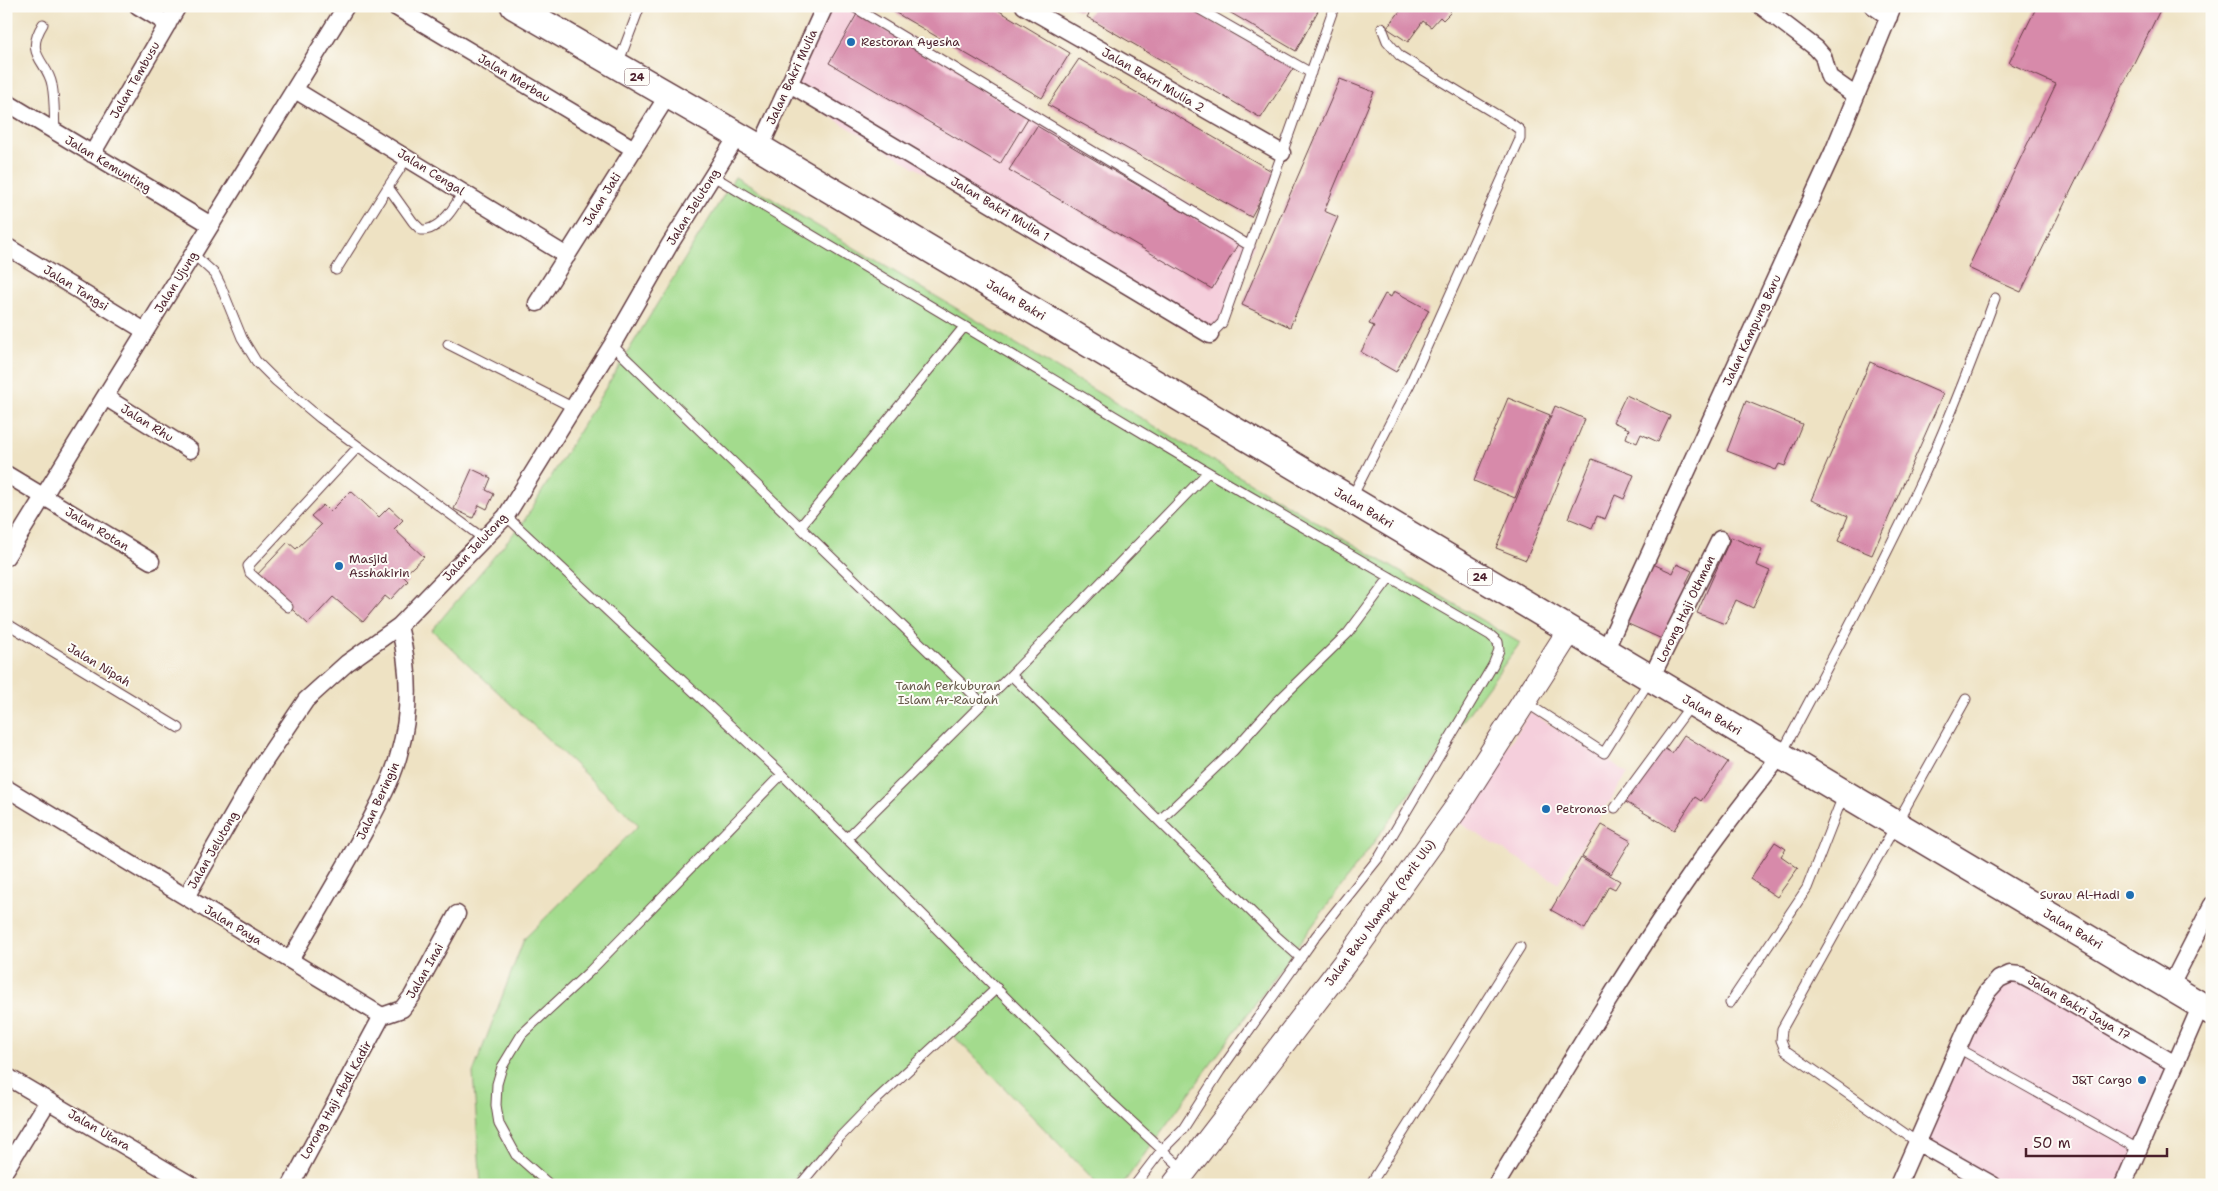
<svg xmlns="http://www.w3.org/2000/svg" width="2218" height="1191" viewBox="0 0 2218 1191" font-family="'Shantell Sans',sans-serif">
<rect width="100%" height="100%" fill="#fdfcf7"/>
<filter id="ink" filterUnits="userSpaceOnUse"><feTurbulence type="fractalNoise" baseFrequency=".02" numOctaves="2"/><feDisplacementMap in="SourceGraphic" scale="10" xChannelSelector="R" yChannelSelector="G"/><feConvolveMatrix kernelMatrix="1 2 1 2 8 2 1 2 1" color-interpolation-filters="sRGB"/></filter>
<filter id="wash" filterUnits="userSpaceOnUse"><feTurbulence type="fractalNoise" baseFrequency=".0096" numOctaves="4" result="noise"/><feDisplacementMap in="SourceGraphic" scale="20" xChannelSelector="R" yChannelSelector="G"/><feGaussianBlur stdDeviation="1.12" result="paint"/><feColorMatrix in="noise" values="0 0 0 0 0 0 0 0 0 0 0 0 0 0 0 0 0 1.4 0 .05"/><feComposite in="paint" operator="in"/></filter>
<g filter="url(#wash)">
<rect width="100%" height="100%" fill="#eee2c3"/>
<path fill="#f5cfdc" d="M817 6H860L1255 243 1225 326 1208 343 781 87Z
M1530 712 1628 773 1558 883 1459 823Z
M2008 968 2184 1062 2131 1185H1979L1909 1146Z"/>
<path fill="#a3db8d" stroke="#767d5c" d="M735 177 1520 643 1122 1185H1099L946 1028 789 1185H481L473 1073 524 939 639 825 432 630 524 521Z"/>
<g id="blocks">
<path fill="#d78aaa" d="M884 6H991L1070 53 1042 98Z
M1071 6H1083L1080 11Z
M1094 6H1185L1294 67 1261 118 1087 17Z
M1219 6H1319L1320 7 1296 51Z
M1404 6H1450L1448 9 1451 12 1443 20 1440 17 1431 27 1423 21 1408 42 1387 28Z
M2037 6H2162L2021 292 1968 268 2056 84 2009 63Z
M857 14 1028 118 1000 164 829 63Z
M1079 59 1275 173 1251 217 1048 105Z
M1340 79 1374 92 1324 211 1338 217 1290 327 1242 305Z
M1037 126 1238 244 1212 289 1009 170Z
M1394 291 1429 310 1396 372 1361 352 1374 326 1369 324 1385 294 1391 297Z
M1870 362 1943 394 1872 555 1838 541 1848 516 1811 500Z
M1626 395 1670 416 1658 442 1641 434 1637 443 1626 438 1629 429 1613 422Z
M1508 398 1550 415 1515 498 1474 481Z
M1746 401 1802 424 1785 466 1779 464 1776 470 1727 451Z
M1555 406 1585 419 1526 560 1496 548Z
M1592 459 1634 475 1624 499 1615 495 1605 519 1597 516 1592 528 1568 518Z
M472 469 491 478 486 490 494 494 487 509 479 505 473 518 454 509Z
M351 491 379 517 389 507 403 520 394 529 424 557 403 576 408 581 390 600 385 596 363 622 333 597 308 624 256 576 288 542 296 549 321 525 311 516 323 505 330 512Z
M1731 537 1762 550 1756 565 1770 571 1753 608 1736 600 1725 624 1697 613Z
M1653 564 1673 573 1677 564 1692 571 1686 583 1691 585 1680 608 1677 607 1662 639 1626 623Z
M1684 735 1728 762 1701 801 1695 797 1674 830 1624 801 1660 746 1672 753Z
M1602 825 1631 841 1611 874 1582 857Z
M1775 842 1786 849 1781 856 1798 868 1777 897 1750 879Z
M1581 858 1620 881 1615 889 1609 886 1585 929 1551 910Z"/>
</g>
</g>
<g filter="url(#ink)">
<use href="#blocks" fill-opacity="0" stroke="#633c42" stroke-width="1"/>
<g fill="none" stroke-linecap="round" stroke-linejoin="round">
<g stroke="#633c42" stroke-width="11">
<path id="lane" d="M852 6 1250 246
M1194 6 1311 73
M43 24C23 56 48 61 52 85 55 100 54 116 55 132
M618 64 640 6
M407 158 388 187 413 222 421 230H425C443 227 455 206 463 192
M713 176 1208 472 1490 635 1498 642 1499 650 1493 665 1380 856 1316 936 1220 1071 1183 1129 1161 1151 1135 1185
M193 254 215 274 220 284 242 338 256 361 276 381 320 418 484 539
M336 270 388 187
M1210 335 1222 323 1333 10 1331 6
M448 344 572 407
M612 345 982 703
M1352 497 1410 384 1520 139V130L1512 124 1400 56 1387 41 1382 28
M506 516 782 774 1105 1097 1185 1171
M800 527 964 327
M288 607 250 573 248 566 358 447
M6 623 179 728
M1011 675 1276 936 1301 958
M1525 702 1604 753 1649 681
M1782 753C1827 667 1874 582 1915 494 1946 430 1971 364 1995 298
M1615 808 1691 705
M1159 821 1233 751 1276 703 1348 633 1390 577
M846 839 1011 675 1208 472
M1730 1003 1807 888 1843 796
M1958 1048 2138 1149
M1917 1142 1785 1050 1781 1040 1782 1029 1966 699
M550 1185 516 1155 499 1124 496 1105 497 1084 502 1067 522 1034 590 971 782 774
M800 1185 839 1138 874 1102 997 988
M1370 1185 1520 947"/>
</g>
<g stroke="#633c42" stroke-width="19">
<path id="street" d="M138 6 168 24
M394 6 634 149
M1024 6 1282 153
M1761 6 1816 48 1823 56 1829 77 1856 96
M1873 6 1889 17
M790 84 1210 335
M295 90 567 256
M6 102 211 225
M760 148 825 6
M92 154 178 6
M6 246 145 331
M537 303 668 95
M105 397 190 450
M6 474 151 561
M6 557 346 6
M1605 651 1833 152 1893 6
M1651 678 1720 539
M6 788 382 1016
M186 897 260 768 306 700 347 663 399 626 506 516 612 345 670 244 738 135
M290 960C317 914 345 868 370 821 381 799 393 778 399 754 411 712 410 668 399 626
M2170 987 2212 905
M382 1016 402 1009 412 996 457 914
M6 1076 191 1185
M1917 1142 1993 1185
M6 1169 48 1101
M291 1185 382 1016
M1496 1185C1560 1079 1623 972 1694 870 1721 831 1751 793 1781 755
M1898 1185 1971 1019 1988 991 1999 979 2010 974 2020 975 2050 991 2175 1064
M2123 1185 2201 1005"/>
</g>
<g stroke="#633c42" stroke-width="26">
<path id="secondary" d="M1174 1185 1357 947 1455 810 1570 630"/>
</g>
<g stroke="#633c42" stroke-width="29">
<path id="primary" d="M514 6 760 148 2212 1012"/>
</g>
<use href="#lane" stroke="#fff" stroke-width="9"/>
<use href="#street" stroke="#fff" stroke-width="16"/>
<use href="#secondary" stroke="#fff" stroke-width="24"/>
<use href="#primary" stroke="#fff" stroke-width="26"/>
</g>
</g>
<g fill="#1f6fb2" stroke="#fdfcf7" stroke-width="2">
<circle cx="851" cy="42" r="5"/>
<circle cx="339" cy="566" r="5"/>
<circle cx="1546" cy="809" r="5"/>
<circle cx="2130" cy="895" r="5"/>
<circle cx="2142" cy="1080" r="5"/>
</g>
<g text-anchor="middle" stroke-width="4" stroke-linejoin="round" paint-order="stroke">
<g fill="#fdfcf7" stroke="#806168" stroke-width="1">
<rect x="624.5" y="68.5" width="25" height="17" rx="4"/>
<rect x="1467.5" y="568.5" width="25" height="17" rx="4"/>
</g>
<g font-size="11" font-weight="bold" fill="#4a1f2b">
<text x="637" y="81">24</text>
<text x="1480" y="581">24</text>
</g>
<g font-size="12" fill="#4a1f2b" stroke="#fdfcf7" text-anchor="start">
<text x="861" y="46">Restoran Ayesha</text>
<text x="349" y="563">Masjid<tspan x="349" dy="14">Asshakirin</tspan></text>
<text x="1556" y="813">Petronas</text>
<text x="2120" y="899" text-anchor="end">Surau Al-Hadi</text>
<text x="2132" y="1084" text-anchor="end">J&amp;T Cargo</text>
</g>
<g font-size="12" fill="#4a1f2b" stroke="#fdfcf7">
<text transform="translate(792 77) rotate(-65)" y="4">Jalan Bakri Mulia</text>
<text transform="translate(514 78) rotate(31)" y="4">Jalan Merbau</text>
<text transform="translate(135 80) rotate(-60)" y="4">Jalan Tembusu</text>
<text transform="translate(1153 80) rotate(30)" y="4">Jalan Bakri Mulia 2</text>
<text transform="translate(108 164) rotate(31)" y="4">Jalan Kemunting</text>
<text transform="translate(431 172) rotate(32)" y="4">Jalan Cengal</text>
<text transform="translate(602 199) rotate(-58)" y="4">Jalan Jati</text>
<text transform="translate(693 207) rotate(-58)" y="4">Jalan Jelutong</text>
<text transform="translate(1000 209) rotate(31)" y="4">Jalan Bakri Mulia 1</text>
<text transform="translate(176 282) rotate(-58)" y="4">Jalan Ujung</text>
<text transform="translate(76 288) rotate(32)" y="4">Jalan Tangsi</text>
<text transform="translate(1016 300) rotate(31)" y="4">Jalan Bakri</text>
<text transform="translate(1752 330) rotate(-65)" y="4">Jalan Kampung Baru</text>
<text transform="translate(147 423) rotate(32)" y="4">Jalan Rhu</text>
<text transform="translate(1364 508) rotate(31)" y="4">Jalan Bakri</text>
<text transform="translate(97 529) rotate(31)" y="4">Jalan Rotan</text>
<text transform="translate(475 547) rotate(-47)" y="4">Jalan Jelutong</text>
<text transform="translate(1686 609) rotate(-64)" y="4">Lorong Haji Othman</text>
<text transform="translate(99 665) rotate(31)" y="4">Jalan Nipah</text>
<text transform="translate(1712 715) rotate(31)" y="4">Jalan Bakri</text>
<text transform="translate(378 801) rotate(-65)" y="4">Jalan Beringin</text>
<text transform="translate(213 850) rotate(-60)" y="4">Jalan Jelutong</text>
<text transform="translate(1380 913) rotate(-54)" y="4">Jalan Batu Nampak (Parit Ulu)</text>
<text transform="translate(233 925) rotate(31)" y="4">Jalan Paya</text>
<text transform="translate(2073 929) rotate(31)" y="4">Jalan Bakri</text>
<text transform="translate(425 971) rotate(-60)" y="4">Jalan Inai</text>
<text transform="translate(2079 1008) rotate(30)" y="4">Jalan Bakri Jaya 17</text>
<text transform="translate(336 1100) rotate(-61)" y="4">Lorong Haji Abdl Kadir</text>
<text transform="translate(99 1130) rotate(30)" y="4">Jalan Utara</text>
</g>
<g font-size="12" fill="#655748" stroke="#fdfcf7">
<text x="948" y="690">Tanah Perkuburan<tspan x="948" dy="14">Islam Ar-Raudah</tspan></text>
</g>
</g>
<rect width="2218" height="1191" fill="none" stroke="#fdfcf7" stroke-width="25"/>
<path d="M2026 1148v8h141v-8" fill="none" stroke="#4a1f2b" stroke-width="2.5"/>
<text x="2033" y="1148" font-size="15" fill="#4a1f2b" stroke="#fdfcf7" stroke-width="4" paint-order="stroke">50 m</text>
</svg>
